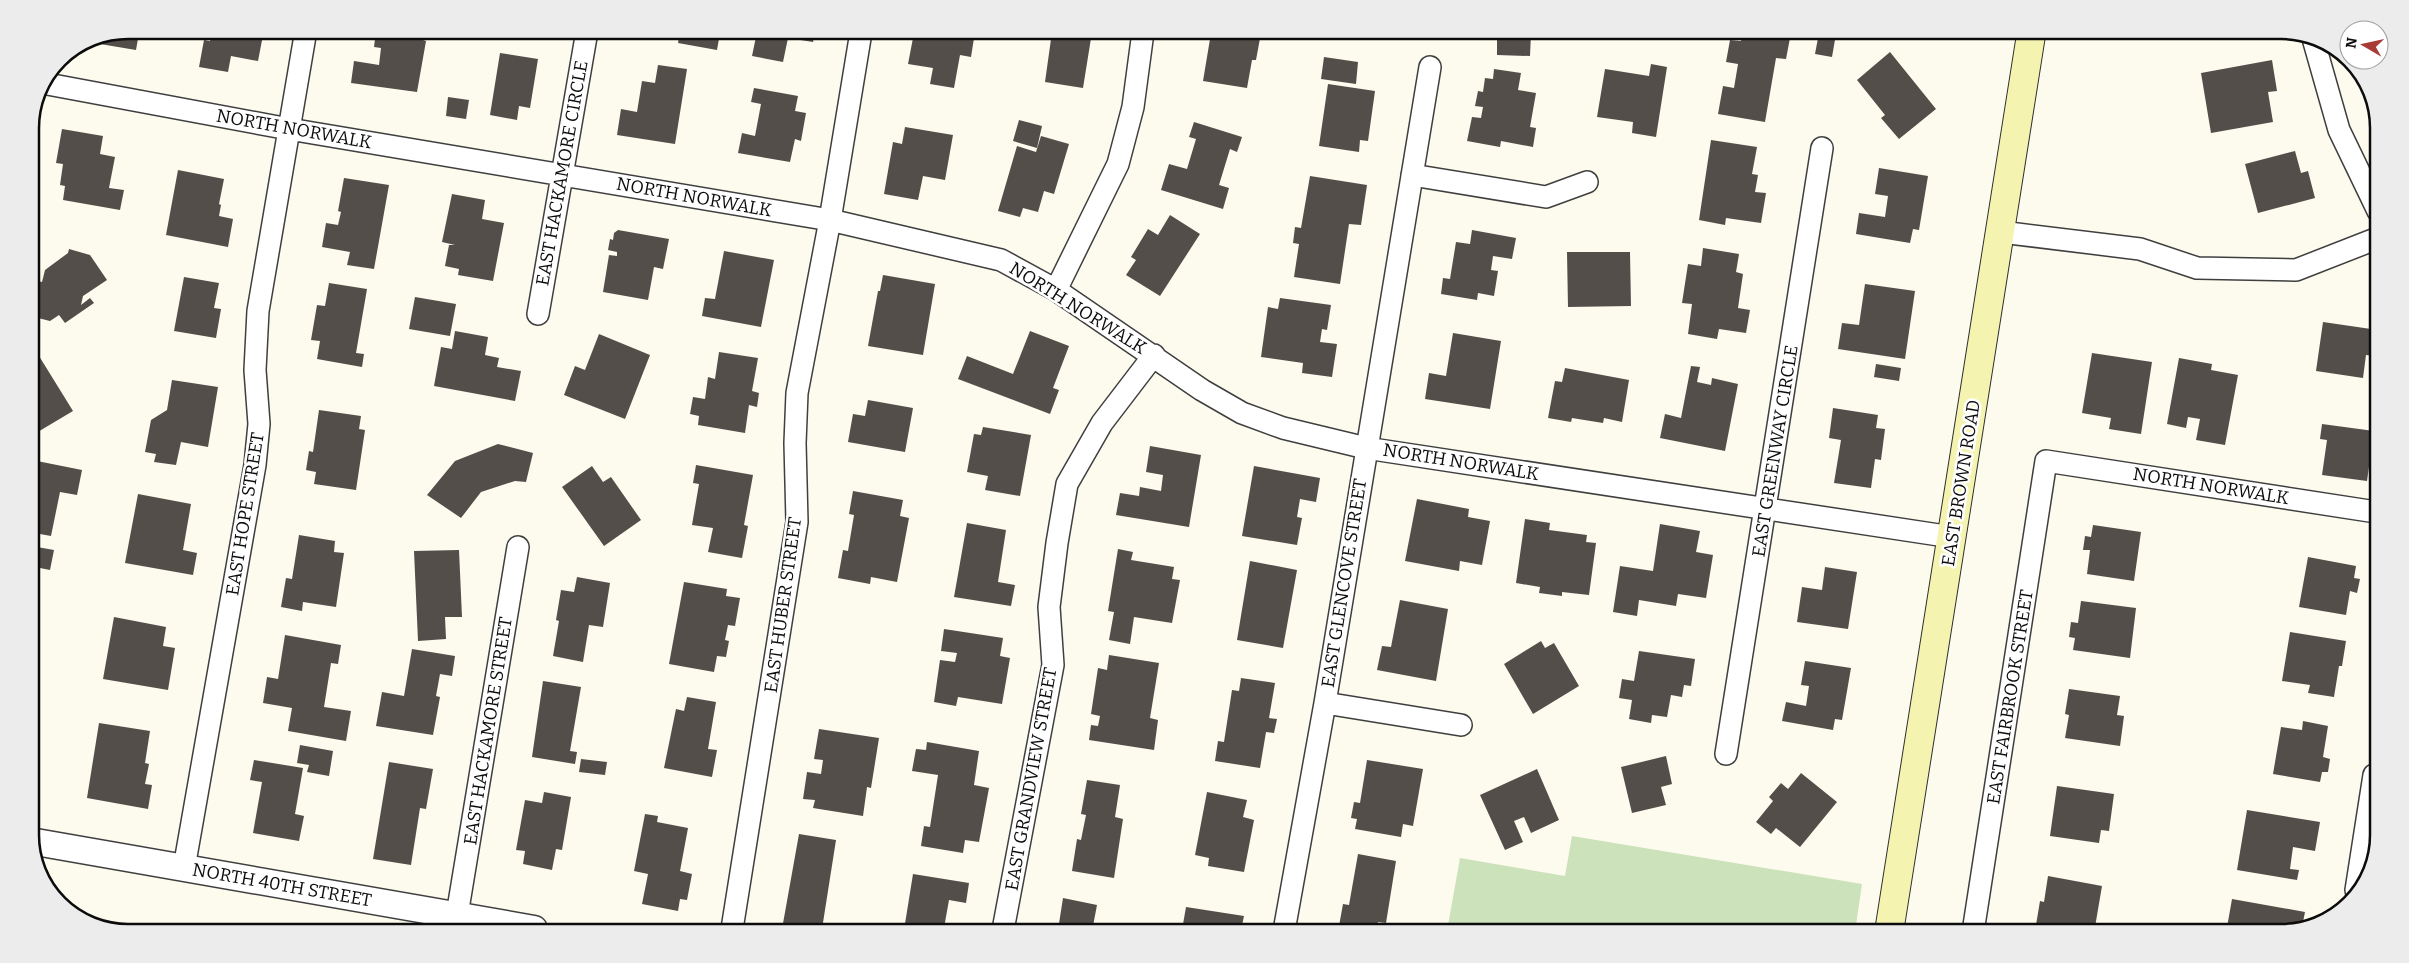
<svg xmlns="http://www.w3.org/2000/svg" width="2409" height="963" viewBox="0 0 2409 963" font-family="Bitter,serif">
<rect width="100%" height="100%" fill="#fdfbed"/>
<path fill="#cce2bb" d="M1572 836 1862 884 1855 932 1447 931 1460 858 1565 876Z"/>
<path fill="#534e4a" d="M127 30H149V34L139 33 136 50 94 43 95 36Z
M212 30H264L258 61 231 56 228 72 199 67 204 40 210 41Z
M376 31H421L420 39 426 41 417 92 351 83 354 61 379 65 381 48 374 47Z
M680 31 720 33 717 50 678 43Z
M757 32 766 34 767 32H815L813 42 788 38 783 62 752 56Z
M924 32H975L971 57 960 55 954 88 930 84 933 68 908 64 913 38 923 39Z
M1052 32H1092L1083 88 1045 82Z
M1211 33H1261L1256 60H1252L1247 88 1203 81Z
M1497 33H1531L1530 56 1497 55Z
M1762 34 1790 38 1786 59 1776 58 1765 122 1718 114 1723 86 1734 88 1738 64 1726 62 1730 40 1741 41 1742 35 1761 38Z
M1809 34H1836L1832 57 1815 54 1818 38 1809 36Z
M1890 52 1936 109 1899 139 1881 118 1885 115 1857 80Z
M500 53 538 59 530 108 519 106 517 120 490 115Z
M1324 57 1358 62 1356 84 1321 79Z
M2272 60 2277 91 2268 92 2273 122 2211 133 2201 73Z
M1651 64 1667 67 1656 137 1632 133 1633 122 1597 117 1605 69 1649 76Z
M658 65 687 69 675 144 617 135 621 109 637 112 642 81 655 83Z
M1494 69 1521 73 1518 90 1536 93 1530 127 1536 128 1533 147 1501 141 1500 147 1467 141 1472 117 1481 118 1483 107 1475 106 1478 91 1483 92 1485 78 1493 79Z
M1328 84 1375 91 1368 141 1360 140 1359 152 1319 146Z
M754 88 798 96 795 111 806 113 801 141 795 139 790 162 738 153 742 133 755 136 761 104 751 102Z
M448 97 469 100 466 119 446 116Z
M1019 120 1042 126 1037 148 1013 141Z
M1194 122 1242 137 1237 152 1230 149 1219 185 1229 188 1223 209 1161 190 1169 164 1187 169 1196 139 1189 137Z
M905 127 953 135 945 180 923 176 918 200 884 194 893 142 902 144Z
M62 129 103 136 100 154 115 157 109 188 124 190 120 210 63 200 65 186 60 185 63 164 56 163Z
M1041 136 1069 144 1054 194 1044 191 1038 212 1023 208 1020 217 998 211 1017 146 1036 152Z
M1711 140 1757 147 1752 174 1758 175 1755 192 1766 193 1761 223 1726 218 1725 225 1699 220Z
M2295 151 2301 173 2308 171 2315 198 2258 213 2245 164Z
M1879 168 1928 176 1919 230 1913 229 1910 243 1856 234 1859 213 1885 217 1888 196 1875 194Z
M178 170 224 179 219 204 221 205 219 216 233 219 228 247 166 235Z
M1310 176 1367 185 1361 225 1349 224 1340 284 1294 277 1299 244 1293 243 1295 227 1301 228Z
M344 178 389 185 374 269 347 265 350 252 322 247 326 223 338 225 341 212 338 211Z
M452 194 485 200 482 219 504 223 493 281 458 275 459 269 445 266 449 245H455L442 242Z
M1170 215 1200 234 1160 296 1126 275 1136 260 1131 257 1148 229 1158 235Z
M618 230 669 239 663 269 654 267 648 300 603 292 609 255 617 256V252L608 250 610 239 613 240 614 233Z
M1472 230 1516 238 1512 259 1493 256 1491 270 1498 271 1494 296 1478 293 1477 300 1441 294 1443 278 1450 279 1456 242 1470 244Z
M1703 248 1739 254 1736 272 1743 274 1738 308 1750 310 1746 333 1719 329 1717 339 1688 334 1692 304 1682 303 1688 264 1701 266Z
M69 249 90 255 107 280 83 296 81 305 90 298 94 303 65 323 59 315 50 321 30 316V279L42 282 45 270 68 253Z
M724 251 774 260 761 327 702 316 705 298 715 299Z
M1567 252H1630L1631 306 1568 307Z
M883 275 935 284 923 355 868 346 878 291H880Z
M184 277 219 283 214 308 221 309 216 338 174 331Z
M329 283 367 289 356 353 364 354 362 367 317 359 320 341 311 340 317 305 325 306Z
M1865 284 1915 291 1905 359 1838 349 1842 323 1859 325Z
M415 297 456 304 450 336 409 329Z
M1280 298 1331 305 1327 330 1322 329 1320 342 1337 344 1332 377 1302 373 1303 363 1261 357 1268 307 1278 309Z
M2323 322 2371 329 2370 341 2376 342 2374 356 2366 355 2363 378 2316 371Z
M455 331 488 337 485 355 499 358 497 367 521 371 515 401 434 386 441 347 452 349Z
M1030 331 1069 346 1053 388 1059 390 1050 414 958 379 967 356 1013 374Z
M1453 333 1501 341 1490 409 1425 399 1429 373 1446 376Z
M599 334 650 355 625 419 564 395 575 366 585 370Z
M719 352 758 358 752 391 759 393 757 407 749 405 745 433 698 425 699 416 690 414 693 397 705 399 708 377 715 379Z
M2092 353 2152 362 2141 434 2109 429 2111 418 2082 413Z
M39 356 73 411 31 436 30 362Z
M2179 358 2212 364 2211 370 2238 375 2225 445 2196 440 2200 419 2188 417 2186 428 2167 424Z
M1876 364 1901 368 1899 381 1874 377Z
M1691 366 1700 367 1697 382 1711 385 1712 378 1738 384 1725 451 1660 438 1665 414 1681 418Z
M1565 368 1629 380 1622 422 1604 418 1603 423 1572 418 1571 422 1548 418 1555 381 1562 382Z
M172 380 218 387 208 447 181 442 176 465 154 462 156 454 145 452 151 420 167 410Z
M868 400 913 408 905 452 848 442 853 414 865 416Z
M1833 408 1878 415 1876 428 1885 429 1881 460 1875 459 1871 488 1834 483 1841 440 1829 438Z
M319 410 361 416 359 429 365 430 356 490 314 484 316 472 306 470 309 451 313 452Z
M2322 424 2374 431 2367 481 2322 475 2327 440 2320 439Z
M983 427 1031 435 1020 496 985 490 988 476 967 472 974 434 981 435Z
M498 444 533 453 526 482 515 481 481 492 461 518 427 495 455 461Z
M1150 446 1201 455 1189 527 1116 515 1120 493 1139 496 1140 487 1161 491 1163 475 1146 472Z
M32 460 82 470 77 495 60 492 51 536 40 534 37 547 54 550 50 570 30 566Z
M696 465 753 475 744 525 748 526 742 558 708 552 713 528 692 525 699 484 693 483Z
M592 466 603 482 611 477 641 520 604 546 562 487Z
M1254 466 1320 478 1316 502 1300 499 1297 517 1302 518 1297 545 1242 536Z
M853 491 903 500 900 516 909 518 897 582 871 577 870 584 838 578 843 550 848 551 854 515 849 514Z
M138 494 191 504 183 550 197 553 193 575 125 563Z
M1417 499 1469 509 1468 517 1490 521 1482 565 1460 561 1459 571 1405 561Z
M1525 519 1550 523 1549 530 1587 535 1586 542 1596 543 1589 595 1562 592V596L1539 593 1540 587 1516 583Z
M967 523 1006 530 998 582 1015 585 1011 606 954 597Z
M1660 524 1700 531 1696 552 1713 555 1706 598 1678 594 1676 606 1639 600 1637 616 1613 612 1620 566 1653 571Z
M2093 525 2141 532 2134 581 2087 574 2090 550H2083L2085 536 2091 537Z
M299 535 335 541 334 552 344 553 336 607 303 602 302 611 281 607 286 578 292 579Z
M1118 549 1133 552 1131 560 1174 567 1172 579 1180 580 1172 623 1134 617 1130 644 1109 640 1114 612 1108 611Z
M459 550 462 617H445L446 639 418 641 414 551Z
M2308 557 2356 566 2354 578 2360 579 2357 593 2350 591 2346 615 2299 607Z
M1250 561 1297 570 1283 648 1237 640Z
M1825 567 1857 572 1848 629 1797 622 1802 587 1822 590Z
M577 577 610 583 603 627 589 625 583 662 553 656 559 621 556 620 561 590 574 592Z
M684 582 727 589 726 596 740 598 735 626 728 625 725 640 729 641 726 657 717 656 714 672 669 664Z
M1400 600 1448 609 1436 681 1377 670 1382 646 1391 647Z
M2081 601 2136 608 2130 658 2073 650 2075 638 2069 637 2071 622 2078 623Z
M114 617 166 627 163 646 175 648 168 690 103 679Z
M944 629 1003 638 1000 656 1010 658 1002 704 958 697 956 706 934 702 940 660 955 662 957 653 941 651Z
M2290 632 2346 641 2342 666H2339L2334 697 2308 693 2310 685 2282 681Z
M285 635 341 645 338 664 331 663 324 707 351 711 346 741 288 731 292 708 263 703 267 677 278 679Z
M1541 641 1545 648 1554 643 1579 686 1533 714 1504 664Z
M412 649 455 656 452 676 440 674 436 696 440 697 433 735 376 726 382 692 404 696Z
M1639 651 1695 659 1691 686 1684 685 1682 697 1671 695 1667 717 1652 715 1651 723 1629 719 1632 700 1619 698 1622 679 1634 681Z
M1109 655 1159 663 1150 718 1158 720 1154 750 1089 740 1091 725 1098 726 1100 716 1091 714 1098 668 1107 670Z
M1805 661 1851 668 1842 720 1835 719 1833 730 1782 721 1786 702 1806 706 1809 686 1801 685Z
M1241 678 1275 683 1269 718 1277 719 1274 733 1266 732 1260 768 1215 761 1218 741 1224 742 1232 690 1239 691Z
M543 681 581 687 570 751 577 752 575 764 532 757Z
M2069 689 2120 696 2117 715 2124 716 2120 746 2065 738 2069 715 2065 714Z
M687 697 716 702 708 749 717 750 712 777 664 768 676 709 684 711Z
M2303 721 2328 726 2323 757 2330 759 2328 772H2322L2320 782 2273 774 2281 727 2302 730Z
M99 723 150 731 145 763 149 764 145 784 152 785 148 809 87 798Z
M819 729 879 738 871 788 867 787 863 816 813 808 815 800 803 799 807 772 821 774 823 760 814 759Z
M927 742 979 751 974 785 989 788 979 842 965 840 963 853 921 846 924 826 930 827 938 775 912 771 916 749 926 750Z
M300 745 333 751 329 776 307 772 309 765 297 763Z
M1666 756 1672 784 1661 787 1666 805 1632 813 1621 767Z
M581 759 607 762 605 775 579 772Z
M254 760 303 768 295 814 304 816 299 841 253 833 262 782 250 780Z
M1367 760 1423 769 1413 826 1403 824 1401 837 1355 829 1357 819 1351 818 1354 802 1360 803Z
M389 762 433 769 426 809 420 808 411 865 373 859Z
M1537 769 1559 820 1531 833 1524 817 1514 821 1523 842 1505 850 1480 795Z
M1801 773 1837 802 1800 847 1776 828 1771 834 1756 822 1773 801 1769 797 1781 783 1788 789Z
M1087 780 1120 785 1115 817 1123 819 1114 878 1072 871 1077 839 1081 840 1086 815 1081 814Z
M2057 786 2114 794 2109 831 2101 830 2099 843 2050 836Z
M544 792 571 797 562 850 556 849 552 870 523 864 525 851 516 850 525 800 542 803Z
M1207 792 1247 800 1243 817 1254 820 1244 872 1208 866 1209 858 1195 855Z
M2247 810 2320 822 2315 851 2293 847 2290 869 2299 870 2297 880 2237 870Z
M645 814 658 816 657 822 688 828 680 871 692 874 687 900 680 899 678 911 642 904 648 874 634 871Z
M799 834 836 840 822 929H782Z
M1358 854 1396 861 1386 923 1378 922 1377 931 1339 926 1343 904 1349 905Z
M913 874 969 883 966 903 949 900 944 928 904 930Z
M2048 876 2102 886 2094 933H2079L2036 925 2040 901 2044 902Z
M1063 898 1097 905 1093 926 1106 928V930H1058Z
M2232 899 2305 912 2302 927 2282 933H2226Z
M1186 907 1244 916 1241 930H1182Z"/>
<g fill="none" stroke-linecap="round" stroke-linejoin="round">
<g stroke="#3f3f3f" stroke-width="24">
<path id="minor" d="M2312 35 2339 130 2378 211
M42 83 289 129 830 220 1001 260 1056 290 1202 390 1242 413 1283 428 1366 448 1952 537
M1412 175 1546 197 1587 182
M2001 232 2140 249 2197 268 2296 270 2378 238
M1056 290 1118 164 1133 107 1143 32
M538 314 587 31
M1325 703 1461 725
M1726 754 1822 148
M184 868 255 465 259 424 255 370 258 311 306 30
M2356 890 2374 775
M458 929 457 915 518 547
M732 929 797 522 795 443 797 393 830 220 861 32
M1003 930 1053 665 1049 607 1057 543 1067 484 1102 423 1154 355
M1284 931 1325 703 1430 67
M1973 932 2046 461 2376 512"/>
</g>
<g stroke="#3f3f3f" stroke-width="29">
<path id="tertiary" d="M30 841 534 929"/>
</g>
<g stroke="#2e2e2e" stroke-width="30">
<path id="secondary" d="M1889 932 2031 35"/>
</g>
<use href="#minor" stroke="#fff" stroke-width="21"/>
<use href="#tertiary" stroke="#fff" stroke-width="26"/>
<use href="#secondary" stroke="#f4f3b0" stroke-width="28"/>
</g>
<g text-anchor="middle" stroke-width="5" stroke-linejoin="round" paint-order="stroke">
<g font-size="18" fill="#0c0c0c" stroke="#fff">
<text transform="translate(294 129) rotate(10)" y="6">NORTH NORWALK</text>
<text transform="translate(562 173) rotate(-80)" y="6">EAST HACKAMORE CIRCLE</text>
<text transform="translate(694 197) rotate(10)" y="6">NORTH NORWALK</text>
<text transform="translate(1078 308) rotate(32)" y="6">NORTH NORWALK</text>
<text transform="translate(1775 451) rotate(-81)" y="6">EAST GREENWAY CIRCLE</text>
<text transform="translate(1461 462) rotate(9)" y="6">NORTH NORWALK</text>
<text transform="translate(1961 483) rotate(-81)" y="6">EAST BROWN ROAD</text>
<text transform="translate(2211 486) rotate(9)" y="6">NORTH NORWALK</text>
<text transform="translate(245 514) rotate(-81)" y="6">EAST HOPE STREET</text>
<text transform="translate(1344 583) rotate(-81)" y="6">EAST GLENCOVE STREET</text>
<text transform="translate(783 605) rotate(-82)" y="6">EAST HUBER STREET</text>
<text transform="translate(2010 697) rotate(-81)" y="6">EAST FAIRBROOK STREET</text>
<text transform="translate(488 731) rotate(-81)" y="6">EAST HACKAMORE STREET</text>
<text transform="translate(1031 779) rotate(-80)" y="6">EAST GRANDVIEW STREET</text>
<text transform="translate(282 885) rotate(10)" y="6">NORTH 40TH STREET</text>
</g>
</g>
<path d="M0 0H2409V963H0ZM128 39H2281A89 89 0 0 1 2370 128V835A89 89 0 0 1 2281 924H128A89 89 0 0 1 39 835V128A89 89 0 0 1 128 39Z" fill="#ececec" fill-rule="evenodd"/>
<path fill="none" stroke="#0c0c0c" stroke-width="2.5" d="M128 39H2281A89 89 0 0 1 2370 128V835A89 89 0 0 1 2281 924H128A89 89 0 0 1 39 835V128A89 89 0 0 1 128 39Z"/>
<g transform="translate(2364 45) rotate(279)"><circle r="24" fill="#ffffff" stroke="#9e9e9e"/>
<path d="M0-4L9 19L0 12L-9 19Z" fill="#a93b36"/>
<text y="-8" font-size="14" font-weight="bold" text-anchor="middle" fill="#0c0c0c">N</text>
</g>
</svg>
